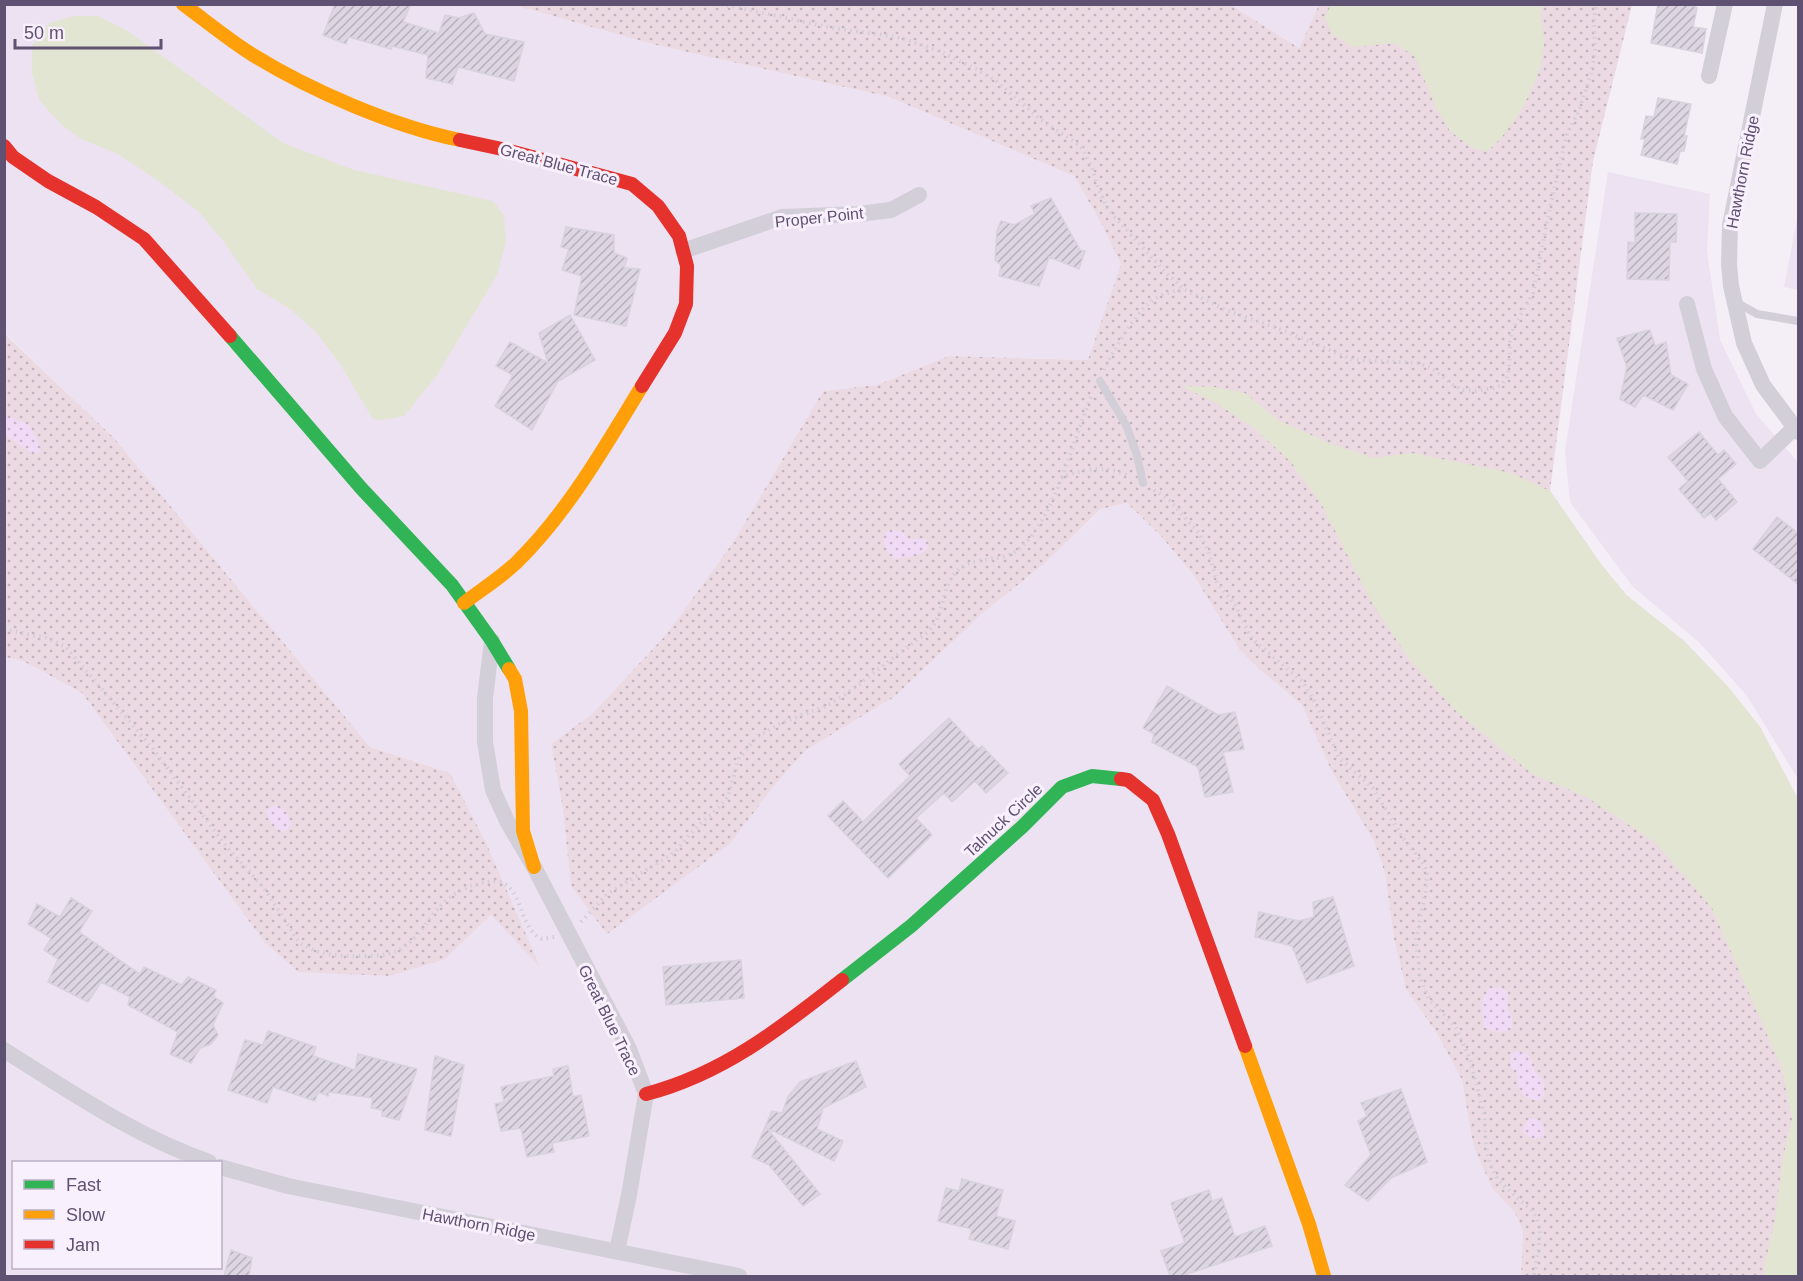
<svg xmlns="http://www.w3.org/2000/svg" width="1803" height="1281" viewBox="0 0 1803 1281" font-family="Arial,sans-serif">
<defs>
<pattern id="grass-dots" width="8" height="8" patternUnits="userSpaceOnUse" patternTransform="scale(1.5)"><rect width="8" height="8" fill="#ecdae3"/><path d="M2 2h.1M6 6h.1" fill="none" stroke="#c2b3bc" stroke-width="1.8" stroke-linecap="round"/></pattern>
<pattern id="sand-dots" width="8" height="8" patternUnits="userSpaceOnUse" patternTransform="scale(1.5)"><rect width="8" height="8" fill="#f1daf5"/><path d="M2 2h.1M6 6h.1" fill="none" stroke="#c6b3cb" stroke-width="1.8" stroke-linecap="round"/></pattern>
<pattern id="building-hatch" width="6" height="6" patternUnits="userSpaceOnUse" patternTransform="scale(1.5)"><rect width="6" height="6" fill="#ddd6e2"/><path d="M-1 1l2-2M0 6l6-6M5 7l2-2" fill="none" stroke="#b6b0bc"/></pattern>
</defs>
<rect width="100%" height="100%" fill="#f4eef6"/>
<path fill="#ece2f1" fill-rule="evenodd" d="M5 5H514L652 44 889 97 1074 176 1100 221 1121 264 1089 360 949 356 877 385 823 391 732 544 665 636 592 714 551 744 562 803 571 886 607 933 730 844 773 787 806 750 894 697 983 613 1045 563 1102 509 1127 503 1161 536 1194 576 1239 649 1259 669 1302 705 1332 772 1374 841 1385 873 1394 939 1406 989 1436 1032 1462 1080 1473 1145 1492 1188 1515 1213 1523 1233 1521 1276H5L4 657 23 661 82 693 265 943 298 972 445 959 491 915 539 965 450 773 370 747 114 438 5 333ZM14 1162H220V1268H14Z
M1231 5H1319L1299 48Z
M1608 172 1710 194 1707 251 1720 340 1756 414 1798 462V779L1747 696 1700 643 1633 587 1570 502 1565 451Z
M1798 214V290L1784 287Z"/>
<path fill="url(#grass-dots)" d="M514 5H1231L1299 48 1319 5H1632L1593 161 1550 491 1601 564 1626 595 1684 641 1729 688 1760 727 1798 799V1276H1521L1523 1232 1515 1213 1492 1188 1473 1145 1462 1080 1436 1032 1406 989 1394 939 1385 873 1374 841 1332 772 1302 705 1259 669 1239 649 1194 576 1161 536 1127 503 1101 509 1045 563 983 613 894 697 806 750 773 787 730 844 607 934 571 886 562 803 551 744 592 714 665 636 732 544 823 391 877 385 949 356 1088 360 1121 264 1100 221 1074 176 889 97 652 44Z
M4 333 114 438 370 747 450 773 487 845 540 967 491 915 445 959 390 976 298 972 265 943 82 693 23 661 5 657Z"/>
<path fill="url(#sand-dots)" d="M4 414 30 425 40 446V452L34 454 5 435Z
M896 530 905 534 908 539H926C935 558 905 556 894 559 886 550 881 544 886 532Z
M274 805C285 809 289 814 291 825L287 830 283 832C274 829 269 819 266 811Z
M1499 987 1508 992 1507 1009 1512 1017V1027L1508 1031 1497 1032 1484 1028C1482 1019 1480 994 1489 989 1490 988 1498 988 1499 987Z
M1517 1051 1527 1053 1531 1060 1534 1071C1543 1078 1545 1085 1544 1095L1539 1101C1519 1097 1519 1093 1517 1074 1509 1068 1510 1061 1511 1053Z
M1528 1118 1540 1120 1544 1129 1543 1136 1534 1140 1524 1133 1523 1129Z"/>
<path fill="#e2e5d1" d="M1331 5H1542C1538 19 1545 30 1544 45 1542 80 1513 131 1486 152L1471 147 1450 131 1437 110 1415 57 1395 43 1353 47 1332 34 1325 17Z
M74 16H98L126 30 283 143 354 170 493 201 504 216 506 242 497 275 437 375 404 416 382 420 373 419 340 364 315 331 289 308 257 289 224 242 199 212 160 182 118 154 81 139 61 124 39 100 32 72V46L49 23Z
M1182 386 1214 387 1245 393 1278 420 1331 444 1374 458 1412 453 1511 473 1550 491 1601 564 1626 595 1684 641 1729 688 1760 727 1798 799V1276H1765L1764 1268 1775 1220 1782 1162 1792 1119 1782 1069 1712 908 1655 842 1588 798 1531 773 1458 713 1410 660 1372 603 1323 507 1291 462 1254 428 1216 403Z"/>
<path fill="url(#building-hatch)" stroke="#d8d1de" stroke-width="1.5" d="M335 4H411L403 22 439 33 445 15 459 18 474 13 485 34 524 42 514 81 458 67 452 84 426 78 428 55 392 46 391 49 349 37 346 44 323 35Z
M1658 4H1689L1697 8 1693 27 1706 29 1702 53 1651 43Z
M1658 98 1691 104 1684 136H1687L1684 151H1680L1677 164 1641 155 1645 139H1641L1646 116 1654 117Z
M1051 198 1080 250 1085 251 1079 269 1049 257 1039 286 999 276 1001 265 995 260 997 231 1001 221 1014 225 1035 214 1031 206Z
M1635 213 1677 214 1676 242H1670L1669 280 1627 279 1628 242 1635 243Z
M566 227 614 235V253L627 258 624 268 640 269 626 326 574 315 582 276 562 270 569 249 561 247Z
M570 315 595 360 558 381 532 430 495 406 513 375 496 366 510 342 548 363 539 333Z
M1650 330 1655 346 1666 342 1671 375 1688 384 1673 410 1643 395 1635 407 1620 399 1627 367 1617 338Z
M1699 432 1718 455 1724 450 1736 464 1718 479 1737 502 1716 520 1711 513 1704 518 1679 489 1688 481 1668 457Z
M1777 517 1798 533V584L1753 549Z
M1167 686 1218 715 1235 712 1244 749 1223 752 1233 792 1205 797 1198 767 1152 742 1154 734 1143 728Z
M949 718 978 749 982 746 1008 773 986 793 975 781 952 802 944 793 916 818 932 835 888 878 828 816 843 801 863 822 910 776 899 764Z
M1333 897 1354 966 1307 983 1292 946 1255 937 1259 912 1299 921 1314 917 1313 902Z
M71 898 92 911 79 932 140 974 144 967 182 985 188 977 216 990 213 996 223 1003 213 1025 218 1035 211 1044 200 1048 191 1063 170 1054 178 1032 128 1005 130 997 101 982 88 1002 48 982 58 959 44 950 51 938 28 924 37 904 60 917Z
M741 960 744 998 666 1005 663 967Z
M268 1031 316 1047 313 1056 355 1070 358 1054 417 1069 399 1120 382 1116V1110L371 1108 373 1098 329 1092 328 1096 318 1092 315 1101 273 1087 267 1103 228 1090 245 1040 263 1045Z
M435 1056 464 1065 451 1136 425 1130Z
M856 1061 866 1087 823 1108 817 1129 843 1141 834 1161 767 1128 820 1194 803 1206 769 1165 752 1157 772 1111 782 1113 788 1097 800 1082Z
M568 1066 573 1097 581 1095 589 1136 552 1143 554 1152 527 1157 521 1128 501 1131 495 1104 504 1102 501 1087 554 1076 553 1069Z
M1401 1089 1427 1162 1391 1178 1368 1201 1345 1185 1371 1155 1358 1121 1367 1116 1361 1103Z
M962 1179 1003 1190 996 1216 1015 1221 1008 1249 969 1239 972 1229 938 1221 946 1188 959 1191Z
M1209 1190 1212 1201 1222 1198 1235 1237 1265 1226 1272 1246 1181 1276H1170L1161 1251 1185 1243 1171 1203Z
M231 1250 252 1258 249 1276H224Z"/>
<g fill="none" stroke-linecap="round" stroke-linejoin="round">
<path stroke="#d1cdd7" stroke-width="4" stroke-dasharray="1.5 4.5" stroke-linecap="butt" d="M721 4 833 28 897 37 937 50 976 69 996 81 1045 123 1081 146 1092 168 1098 188 1109 211 1167 274 1185 290 1228 311 1280 329 1353 360 1417 363 1430 367 1453 385 1463 390 1476 391 1494 388 1501 385 1506 379 1509 369 1510 341 1513 329 1533 293 1551 203 1567 134 1579 111 1592 70 1595 51 1594 21 1596 4
M1104 370C1112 352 1135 315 1149 303 1159 295 1172 290 1185 290
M1061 478C1085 468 1105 465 1129 476
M1154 490 1170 501 1199 533 1208 550 1217 582 1235 605 1252 639 1303 682 1316 704 1339 758 1373 788 1403 838 1424 864 1427 875 1426 889 1416 940 1420 978 1429 999 1455 1026 1470 1059 1484 1113 1486 1145 1490 1164 1498 1180 1532 1211 1537 1219 1540 1230 1539 1246 1534 1276
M4 629 46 638 66 647 153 749 226 846 264 888 299 942C313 953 330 955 347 956 363 956 382 957 397 951 416 942 428 919 442 904 449 897 459 891 468 887 479 883 489 880 500 882 523 888 519 929 542 939L554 937
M581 922 607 894 674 853 695 829 719 807 728 797 739 758 757 737 781 723 826 706 842 697 926 633C946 617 940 589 956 572 973 554 1001 564 1019 549 1056 518 1073 437 1093 393"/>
<path stroke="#d3cfd9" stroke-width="8" d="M1734 301 1757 314 1798 321
M1100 381 1126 425 1137 455 1143 483"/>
<path stroke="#d3cfd9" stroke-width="16" d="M1775 4 1730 225 1729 264 1731 286 1744 343 1763 385 1798 432
M1709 76 1725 4
M683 251 782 217 858 214 891 210 919 195
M1687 304 1704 369 1725 416 1760 461 1794 428
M492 641 485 698V742L493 790 507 821 534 867 629 1049 646 1094 629 1195 617 1251
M4 1050C71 1092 135 1136 209 1162
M220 1167 288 1186 739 1276"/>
<path stroke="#30b455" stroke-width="14" d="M230 336 361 488 452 585 492 641 509 669
M842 980 911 926 1022 827 1062 787 1092 776 1121 779"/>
<path stroke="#ff9f0a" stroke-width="14" d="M183 4C206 21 229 40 253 55 309 90 395 127 460 140
M464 603C481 590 500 578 516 563 568 512 604 448 642 386
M509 669 515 679 521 711 523 831 534 867
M1245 1046 1309 1224 1324 1276"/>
<path stroke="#e5322d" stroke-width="14" d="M460 140 502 149 632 184 658 206 679 236 687 266 686 304 675 333 642 386
M4 146 13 157 48 181 96 207 144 239 230 336
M1121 779 1128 780 1153 800 1168 834 1245 1046
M646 1094C723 1074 781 1028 842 980"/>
</g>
<g text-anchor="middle" stroke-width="6" stroke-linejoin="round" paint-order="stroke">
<g font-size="16" fill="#5f5172" stroke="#f9f0fd">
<text transform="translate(559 164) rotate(15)" y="6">Great Blue Trace</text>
<text transform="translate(1742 172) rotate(-79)" y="6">Hawthorn Ridge</text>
<text transform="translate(819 217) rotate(-6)" y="6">Proper Point</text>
<text transform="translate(1003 820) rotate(-43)" y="6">Talnuck Circle</text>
<text transform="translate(610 1020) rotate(64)" y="6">Great Blue Trace</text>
<text transform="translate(479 1224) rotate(11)" y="6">Hawthorn Ridge</text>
</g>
</g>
<rect width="1803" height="1281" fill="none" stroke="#5f5172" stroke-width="12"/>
<rect x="12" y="1161" width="210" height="108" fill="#f9f0fd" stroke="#bbb0c5" stroke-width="1.5"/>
<rect x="24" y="1180" width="30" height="9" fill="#30b455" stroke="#bbb0c5" stroke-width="1.5"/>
<text x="66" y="1191" font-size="18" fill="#5f5172">Fast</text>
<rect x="24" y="1210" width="30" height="9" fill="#ff9f0a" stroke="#bbb0c5" stroke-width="1.5"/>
<text x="66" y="1221" font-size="18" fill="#5f5172">Slow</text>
<rect x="24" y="1240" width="30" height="9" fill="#e5322d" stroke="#bbb0c5" stroke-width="1.5"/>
<text x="66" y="1251" font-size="18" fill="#5f5172">Jam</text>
<path d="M15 39v9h146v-9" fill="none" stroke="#5f5172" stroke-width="3"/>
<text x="24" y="39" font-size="18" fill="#5f5172" stroke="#f9f0fd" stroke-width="4.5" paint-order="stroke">50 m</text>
</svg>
